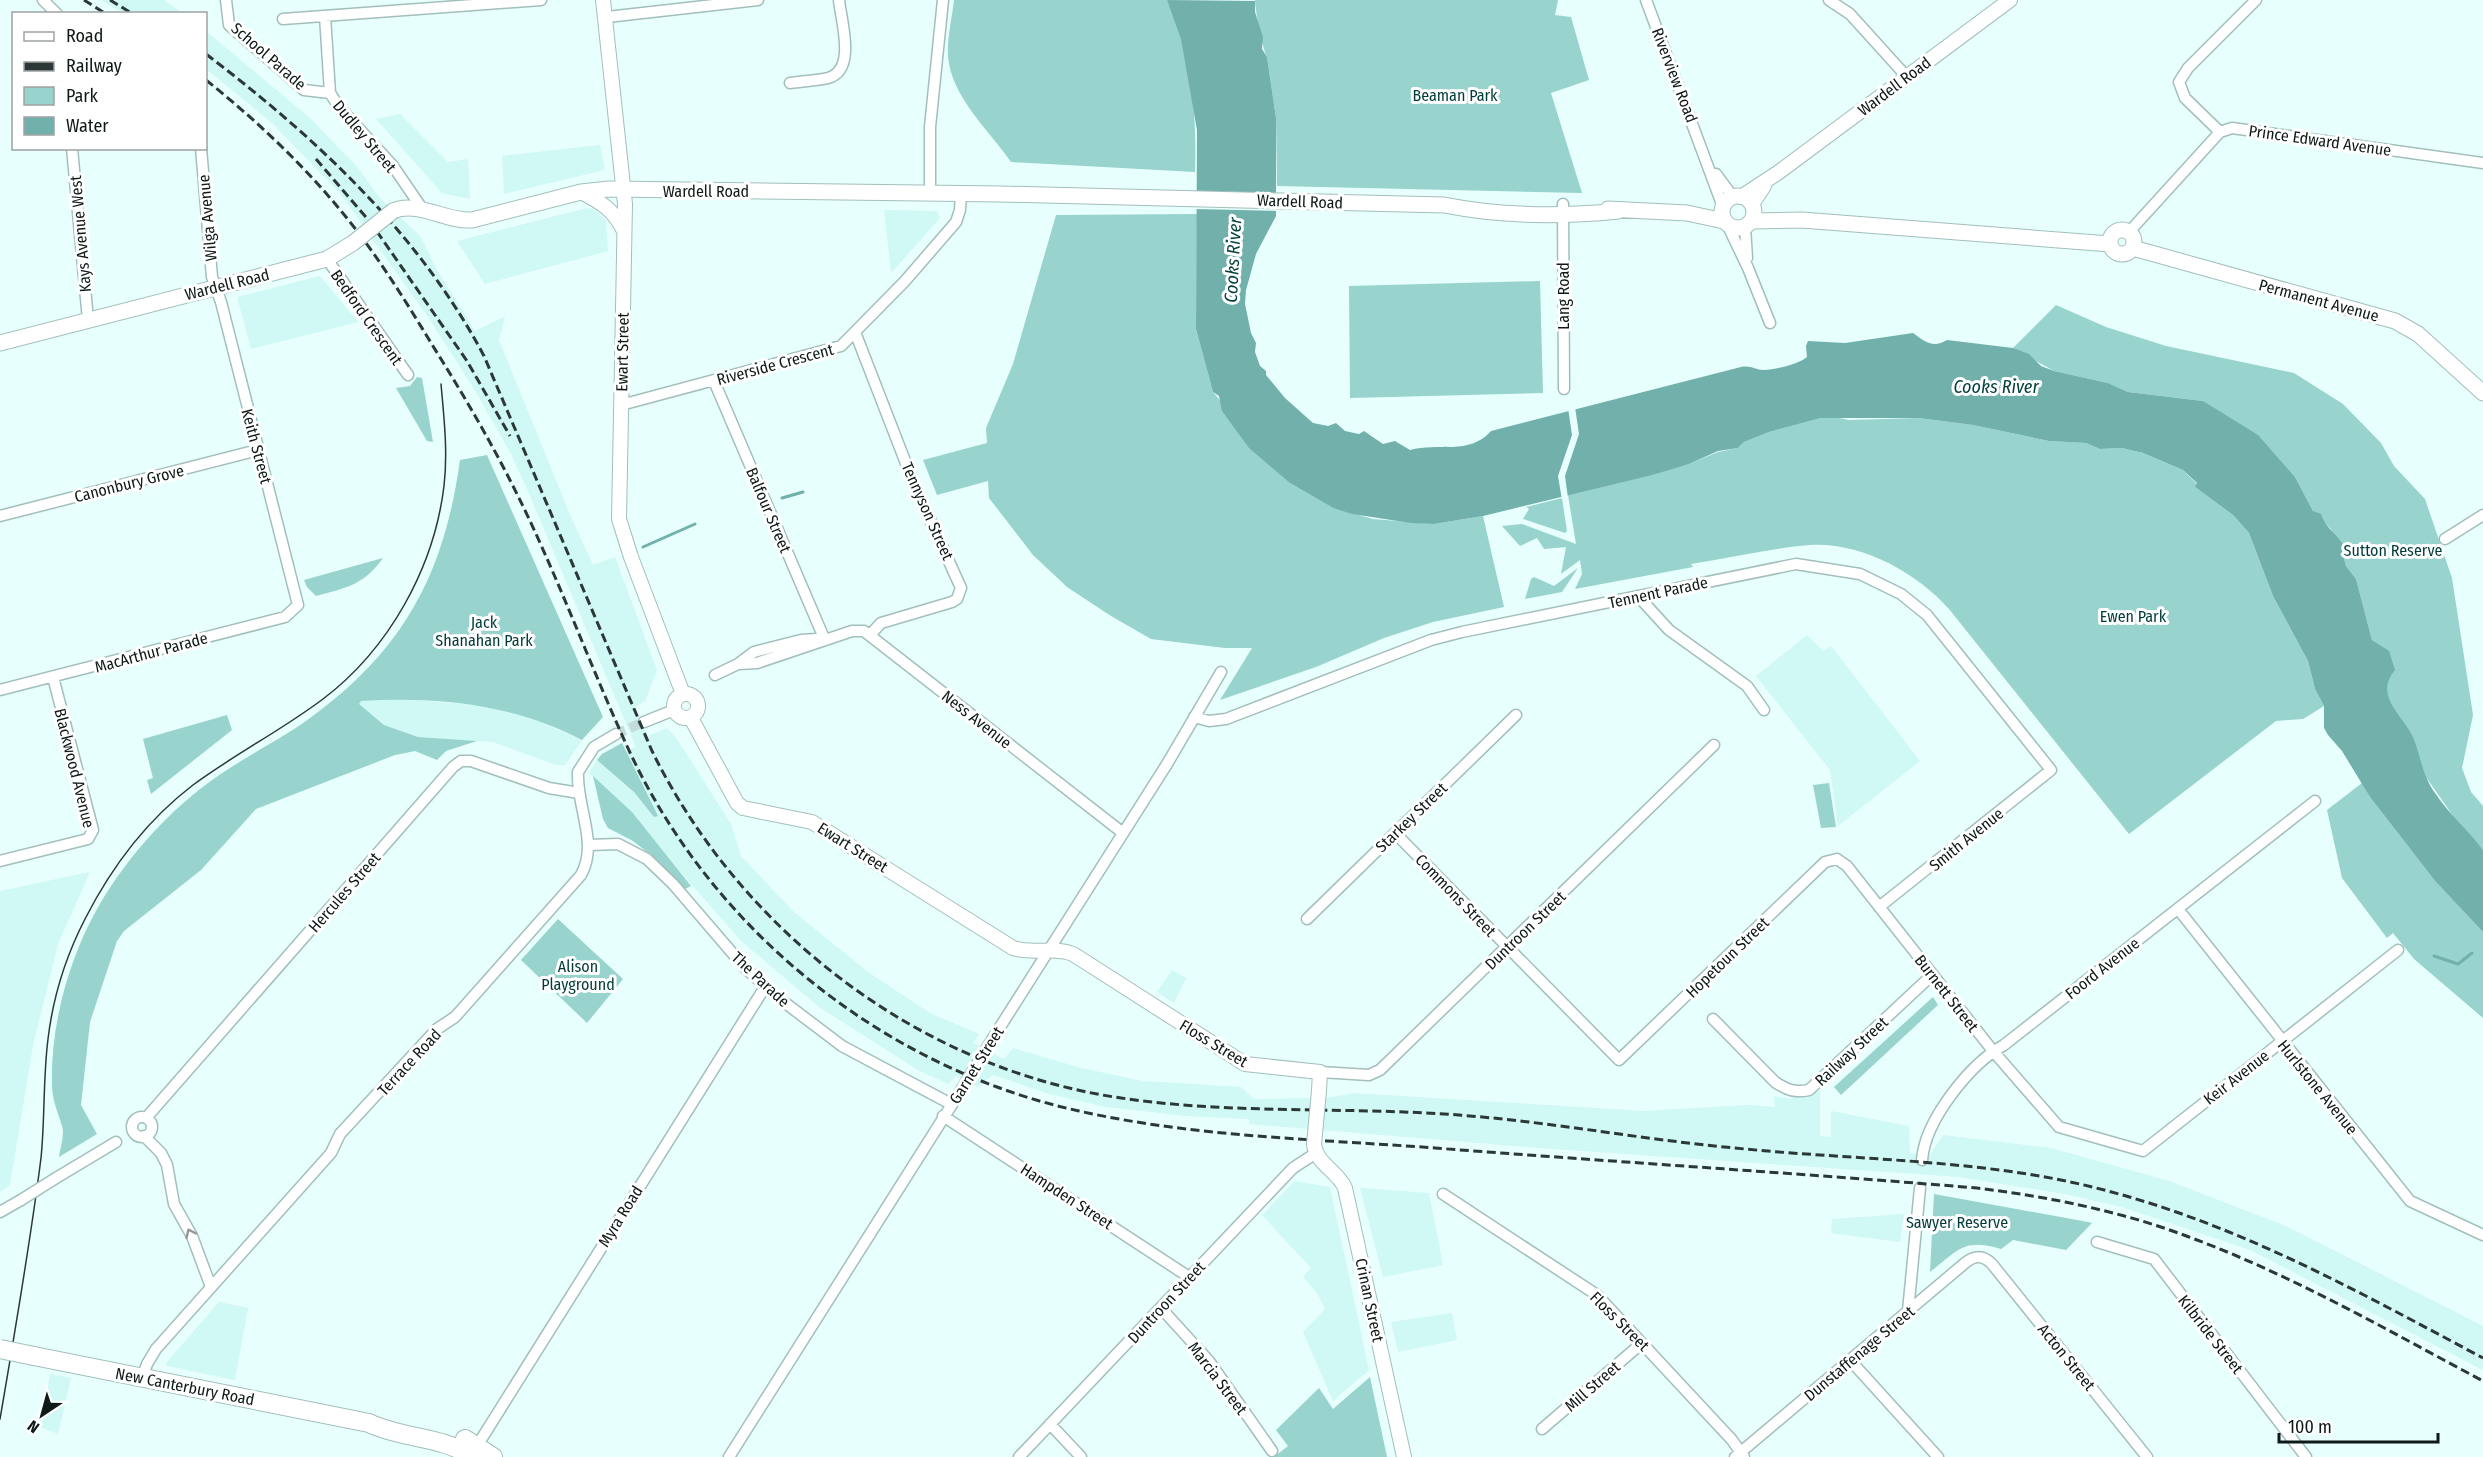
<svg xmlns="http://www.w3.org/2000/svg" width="2483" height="1457" viewBox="0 0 2483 1457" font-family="'Fira Sans Condensed',sans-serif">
<rect width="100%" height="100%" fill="#e7fffd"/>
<path fill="#d0f8f4" d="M101 0H164L182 13H123Z
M206 31 311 119 359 169 379 197 421 237 437 270 475 331 505 316 499 340 571 517 593 565 615 557 657 670 645 701 635 707 648 736 667 728 677 739 731 824 741 856 794 912 868 972 930 1013 979 1034 973 1043 1004 1059 1013 1048 1081 1068 1143 1081 1241 1087 1254 1099 1326 1098 1353 1093 1644 1111 1748 1105 1775 1107 1774 1096 1789 1099 1820 1091V1136L1831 1137V1111L1909 1126 1910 1153 1930 1155 1943 1135 2051 1148 2169 1181 2286 1226 2483 1326V1370L2250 1250 2122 1207 2065 1194 1959 1177 1539 1148 1249 1124V1119L1186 1116 1106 1107 1049 1094 993 1075 977 1087 956 1076 948 1084 918 1070 819 1007 741 941 651 838 632 812 589 773 597 760 634 792 654 817 658 816 624 752 636 747 530 496 512 456 476 392 428 317 339 192 273 124 206 69Z
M400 114 448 162 468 159 470 199 442 193 376 119Z
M600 145 605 170 504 194 502 156Z
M587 208 594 209 606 221 608 251 485 284 457 241Z
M884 210 937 211 940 218 891 273Z
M320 276 358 322 251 349 237 297Z
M1807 635 1823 651 1831 646 1920 761 1838 826 1830 770 1756 676Z
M402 699 488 706 532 718 582 740 565 765H556L493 742 418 737 384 725 358 704 361 701Z
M90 872 58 944 33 1045 10 1185 0 1192V891Z
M1172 970 1186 978 1174 1003 1157 992Z
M1295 1181 1330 1187 1369 1370 1333 1401 1303 1332 1325 1309 1317 1293 1303 1277 1311 1268 1262 1215Z
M1360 1188 1429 1193 1443 1265 1383 1277Z
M1904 1214 1900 1242 1831 1233 1832 1219Z
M219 1302 248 1308 235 1380 167 1366 166 1363Z
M1452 1313 1457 1340 1398 1352 1391 1322Z
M50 1374 71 1378 58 1434 41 1427Z"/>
<path fill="#98d3ce" d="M954 0H1167C1192 51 1197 116 1195 172L1011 162C989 130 951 97 948 56 947 38 952 18 954 0Z
M1255 0H1558L1555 15 1571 17 1589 80 1551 93 1582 193 1277 186 1276 118 1267 57C1263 50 1255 10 1255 0Z
M1197 214 1196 329 1213 392 1290 483 1333 508 1373 519 1434 524 1483 516 1504 607 1433 622 1384 638 1316 667 1220 700 1252 648H1225L1151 639 1111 616 1067 587 1033 555 989 498 988 481 937 495 923 460 987 443 986 428 1013 364 1056 215Z
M1540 281 1543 393 1350 398 1349 286Z
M2056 305 2106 327 2166 346 2294 373 2343 404 2381 443 2394 466 2425 499 2452 578 2473 715 2462 768 2471 792 2483 806V850L2458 823 2426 777 2416 754 2415 742 2386 697V685L2391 674 2379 645 2372 640 2356 579 2346 566 2331 529 2313 511 2295 477 2270 449 2203 401 2128 392 2108 383 2054 371 2013 348Z
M417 377 422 378 433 442 427 441 396 388 410 386Z
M1835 417 1849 420 1918 418 1973 425 2049 441 2086 443 2100 449 2122 448 2143 453 2183 470 2197 484 2195 487 2233 515 2249 533 2273 596 2308 661 2315 689 2324 706 2303 719 2276 721 2129 834 1949 609C1916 572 1861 542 1810 545 1771 548 1730 558 1691 564L1693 567 1575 589 1582 574 1580 560 1561 574 1566 547 1544 549 1537 538 1520 546 1502 526 1522 524 1576 544 1568 495 1689 464 1718 452 1738 448 1744 442 1769 432 1821 418Z
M487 455 603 717 582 740C513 704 438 696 361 701L359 704 384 725 418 737 477 741 446 751 437 760 415 751 395 755 256 809 201 870 124 931 117 941 90 1022 81 1105 97 1134 59 1157C60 1149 65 1134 62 1126 58 1112 53 1103 52 1087 50 1027 68 961 97 909 129 853 176 802 230 768 259 749 290 734 318 712 407 645 445 569 460 460Z
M1562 498 1567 531 1565 533 1523 519 1529 509 1526 507Z
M383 558C364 585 346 588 316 596L307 587 304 580Z
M1578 568 1562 592 1525 599 1531 579 1534 577 1554 586Z
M227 715 232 730 151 794 147 780 153 778 143 739Z
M622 743 658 816 654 817 634 792 597 760 602 754Z
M593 776 632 812 691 886 685 889 656 859 633 841 608 828 603 819Z
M1829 783 1836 827 1821 828 1813 785Z
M2362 783 2370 797 2435 881 2483 932V1018L2414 959 2393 933 2387 938 2342 878 2327 810Z
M558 919 623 979 587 1023 521 960Z
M1933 997 1938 1005 1841 1095 1834 1087Z
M1934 1194 2088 1222 2092 1223 2066 1250 2013 1240 2001 1249C1963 1238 1959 1250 1930 1272Z
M1370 1377 1387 1457H1274L1288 1446 1276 1430 1319 1388 1333 1409Z"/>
<path fill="#72b0ab" d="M1167 0 1255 1V12L1263 37 1262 49 1267 57 1276 118V216L1256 254 1246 290 1245 304 1251 333 1256 343 1255 352 1260 366 1266 371V375L1285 398 1313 423 1328 426 1336 423 1345 431 1359 434 1364 431 1383 444 1395 441 1410 450C1438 442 1469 456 1491 431L1741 367C1751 365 1755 370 1764 370 1777 369 1797 365 1807 357L1806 346 1808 341 1845 343 1913 333C1924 341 1933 349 1947 340L2013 348 2029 354 2041 366 2054 371 2108 383 2128 392 2203 401 2258 435 2295 477 2313 511 2321 514C2325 528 2339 535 2345 548L2342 553 2346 566 2356 579 2372 640 2389 651 2395 670C2372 698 2406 716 2415 742 2421 760 2424 778 2435 793 2449 814 2468 830 2483 850V932L2435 881 2370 797 2342 751 2328 735 2324 728V706L2315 689 2308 661 2273 596 2249 533 2233 515 2195 487 2197 483 2183 470 2143 453 2122 448 2100 449 2086 443 2049 441 1973 425 1918 418H1821L1769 432 1744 442 1738 448 1718 451 1689 464 1652 475 1483 516 1434 524 1411 523 1352 514 1333 508 1290 483 1249 448 1222 411 1219 396 1213 392 1196 329 1197 130 1181 39Z"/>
<path fill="#e7fffd" d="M1194 191 1280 193 1279 211 1194 209Z
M1575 407 1579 434 1565 476 1568 498 1562 500 1558 476 1572 435 1568 408Z"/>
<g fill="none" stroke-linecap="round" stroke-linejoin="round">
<path stroke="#72b0ab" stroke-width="3" d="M782 498 803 492
M643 547 695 524
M2434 956 2458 964 2472 953"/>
<path stroke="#c6dcdb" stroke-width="10" stroke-dasharray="10 5" stroke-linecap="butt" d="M616 734 644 722"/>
<g stroke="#a2bfbc" stroke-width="13">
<path id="minor" d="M43 0 57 14
M226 0 229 25 304 90 330 93
M1646 0 1723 207
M1829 0 1850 14 1907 77
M325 16 330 93 339 107 393 166 423 210
M607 17 758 0
M283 19 541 0
M790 83C802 81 816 81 828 78 857 70 841 21 839 0
M2220 132 2185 98 2179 82 2188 68 2256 0
M72 148 88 320
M1716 174 1733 197
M930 194V127L943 0
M1563 204 1564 389
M1727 224 1748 268 1770 323
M1745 227 1747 258
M2129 232 2220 132 2232 128 2483 163
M327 259 408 375
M855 332 914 484 961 588 957 599 952 602 881 623 870 635
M714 381 824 638
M621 405 841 346 905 281 956 222 960 210 961 194
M0 516 258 450
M2445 539 2483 515
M1638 596 1669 630 1747 686 1764 710
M738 664 757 663 852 631H864L1123 833
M715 675 738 664 754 652 801 640 817 639
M0 690 285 617 298 605 221 302 212 277 201 148
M1194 717 1209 721 1226 719 1431 640 1462 632 1796 564 1860 574 1901 594 1927 615 2051 770 1879 907
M644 722 674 710
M1395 833 1619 1060 1825 862 1837 859 1847 866 1993 1051 2059 1127 2143 1151 2398 950
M589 845 618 844 647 859 673 884 746 969 780 999 842 1046 951 1104
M0 861 88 839 93 830 53 677
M2178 909 2410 1201 2483 1235
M1307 919 1516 715
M1713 1019 1775 1082C1787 1090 1795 1093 1809 1090L1932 975
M988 1046 1167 764 1221 672
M1320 1072 1369 1075 1380 1070 1714 745
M943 1116 1189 1277
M132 1127a10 10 0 1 1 20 0a10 10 0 1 1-20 0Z
M146 1118 453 767 461 761H471L549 788 579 793
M144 1136 161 1153 167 1165 174 1204 192 1236 211 1287
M1922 1160C1925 1120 1970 1064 2004 1045L2315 801
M56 1178 116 1142
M1443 1194 1597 1295 1732 1440 1744 1457
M0 1212 21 1200
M2097 1242 2154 1259 2306 1457
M1161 1308 1209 1361 1272 1451
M1908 1311 1920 1188
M1850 1360 1938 1457
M142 1378 147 1364 156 1349 331 1153 340 1134 437 1029 455 1017 581 875C599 843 576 806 578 772L594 747 616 734
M1050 1424 1081 1457
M1542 1429 1642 1343
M477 1446 765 987
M729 1457 963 1087
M1019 1457 1293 1168 1316 1153
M1735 1457 1965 1263C1975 1255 1983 1255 1992 1264L2147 1457"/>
</g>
<g stroke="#a2bfbc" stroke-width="16">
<path id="tertiary" d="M603 0 625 204 619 519 631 557 683 694
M581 192C601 202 614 210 624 231
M1741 197 1779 172 2010 0
M1752 204 1764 186
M674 706a12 12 0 1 1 24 0a12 12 0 1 1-24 0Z
M691 718 737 803 743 808 812 822 1013 948C1033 955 1054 946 1073 954L1245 1064 1320 1072 1319 1091
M1314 1144C1316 1164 1338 1171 1345 1188L1404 1457"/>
</g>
<g stroke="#a2bfbc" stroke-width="17">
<path id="secondary" d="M1722 212a16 16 0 1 1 32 0a16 16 0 1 1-32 0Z
M1608 209 1687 213 1724 221
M393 211C416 200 447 222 472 220L581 192 609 189 1001 194 1444 205C1500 216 1561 217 1618 211
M1752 221 1802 220 2110 244
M2110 242a12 12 0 1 1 24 0a12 12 0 1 1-24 0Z
M2133 248 2395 321 2418 334 2483 393
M0 343 327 259 353 243"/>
</g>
<g stroke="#a2bfbc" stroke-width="20">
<path id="trunk" d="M34 1356 369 1423C402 1439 442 1436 473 1457
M465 1439 493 1457"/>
</g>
<use href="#minor" stroke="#fff" stroke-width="10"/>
<use href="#tertiary" stroke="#fff" stroke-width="14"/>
<use href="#secondary" stroke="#fff" stroke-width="15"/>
<use href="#trunk" stroke="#fff" stroke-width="18"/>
<path stroke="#2b3837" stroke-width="1.5" d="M0 1419C15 1332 30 1245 41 1158 45 1119 43 1078 48 1039 53 997 66 956 85 919 111 868 147 820 193 785 235 754 282 730 323 699 389 649 434 568 444 486 448 452 444 418 441 384"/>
<path stroke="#2b3837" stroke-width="3" stroke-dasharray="9 4.5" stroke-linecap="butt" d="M84 0 106 14
M110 0 133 14
M206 54C315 137 419 233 484 356L652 751C741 932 920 1069 1121 1098 1228 1114 1336 1107 1444 1114 1541 1120 1637 1139 1735 1148 1842 1159 1951 1159 2056 1179 2213 1210 2344 1284 2483 1358
M206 80C256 120 305 166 346 217 380 259 408 305 436 351 473 410 507 470 536 534 568 604 595 676 627 746 710 929 883 1068 1079 1111 1195 1137 1316 1139 1435 1148 1616 1162 1796 1173 1977 1188 2049 1197 2121 1211 2189 1237 2292 1275 2387 1330 2483 1381
M316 159 371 223 467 361 510 436"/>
<g stroke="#a2bfbc" stroke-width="13" stroke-linecap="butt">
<path id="minor-bridge" d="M963 1087 988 1046
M21 1200 56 1178"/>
</g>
<g stroke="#a2bfbc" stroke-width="16" stroke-linecap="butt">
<path id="tertiary-bridge" d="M1314 1144 1319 1091"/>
</g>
<g stroke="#a2bfbc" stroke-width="17" stroke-linecap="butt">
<path id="secondary-bridge" d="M353 243 393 211"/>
</g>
<g stroke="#a2bfbc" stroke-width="20" stroke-linecap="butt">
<path id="trunk-bridge" d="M0 1349 34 1356"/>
</g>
<use href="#minor-bridge" stroke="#fff" stroke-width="10"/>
<use href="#tertiary-bridge" stroke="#fff" stroke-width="14"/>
<use href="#secondary-bridge" stroke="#fff" stroke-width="15"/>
<use href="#trunk-bridge" stroke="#fff" stroke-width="18"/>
</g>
<defs><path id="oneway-chevron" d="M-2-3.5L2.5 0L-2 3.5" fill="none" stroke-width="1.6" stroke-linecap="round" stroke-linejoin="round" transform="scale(1.5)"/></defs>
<use stroke="#939897" href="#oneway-chevron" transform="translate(190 1233) rotate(-115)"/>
<g text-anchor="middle" stroke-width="6" stroke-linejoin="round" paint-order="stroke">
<g font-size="16" fill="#0e1918" stroke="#fff">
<text transform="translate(269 56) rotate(41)" y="6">School Parade</text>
<text transform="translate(1675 75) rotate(69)" y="6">Riverview Road</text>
<text transform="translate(1894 86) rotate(-37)" y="6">Wardell Road</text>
<text transform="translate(365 136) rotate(50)" y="6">Dudley Street</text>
<text transform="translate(2320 140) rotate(8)" y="6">Prince Edward Avenue</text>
<text x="706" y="197">Wardell Road</text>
<text transform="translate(1300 201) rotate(2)" y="6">Wardell Road</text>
<text transform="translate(207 218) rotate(-95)" y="6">Wilga Avenue</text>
<text transform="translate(80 234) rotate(-95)" y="6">Kays Avenue West</text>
<text transform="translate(227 284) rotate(-14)" y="6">Wardell Road</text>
<text transform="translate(1563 296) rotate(-90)" y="6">Lang Road</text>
<text transform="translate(2319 300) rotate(15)" y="6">Permanent Avenue</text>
<text transform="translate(367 317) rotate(55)" y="6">Bedford Crescent</text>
<text transform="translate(622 352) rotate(-89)" y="6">Ewart Street</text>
<text transform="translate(775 364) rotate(-15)" y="6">Riverside Crescent</text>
<text transform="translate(257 446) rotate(75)" y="6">Keith Street</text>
<text transform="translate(129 483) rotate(-14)" y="6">Canonbury Grove</text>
<text transform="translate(769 510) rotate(67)" y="6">Balfour Street</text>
<text transform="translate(928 511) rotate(66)" y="6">Tennyson Street</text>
<text transform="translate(1658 592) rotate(-12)" y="6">Tennent Parade</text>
<text transform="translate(151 652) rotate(-15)" y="6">MacArthur Parade</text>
<text transform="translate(977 719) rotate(38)" y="6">Ness Avenue</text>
<text transform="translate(75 768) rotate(76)" y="6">Blackwood Avenue</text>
<text transform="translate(1411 817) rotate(-44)" y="6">Starkey Street</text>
<text transform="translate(1966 839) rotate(-39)" y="6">Smith Avenue</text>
<text transform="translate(853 847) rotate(32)" y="6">Ewart Street</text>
<text transform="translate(344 892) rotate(-49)" y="6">Hercules Street</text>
<text transform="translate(1456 895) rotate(46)" y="6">Commons Street</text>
<text transform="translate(1525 930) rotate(-44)" y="6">Duntroon Street</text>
<text transform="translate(1727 957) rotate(-44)" y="6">Hopetoun Street</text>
<text transform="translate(2102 968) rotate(-38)" y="6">Foord Avenue</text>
<text transform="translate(761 979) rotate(43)" y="6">The Parade</text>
<text transform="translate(1947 993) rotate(52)" y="6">Burnett Street</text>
<text transform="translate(1214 1043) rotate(31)" y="6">Floss Street</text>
<text transform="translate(1851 1051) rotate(-43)" y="6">Railway Street</text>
<text transform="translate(409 1062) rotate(-47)" y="6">Terrace Road</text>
<text transform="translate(976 1065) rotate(-58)" y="6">Garnet Street</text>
<text transform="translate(2236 1077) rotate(-38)" y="6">Keir Avenue</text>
<text transform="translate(2318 1087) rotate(51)" y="6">Hurlstone Avenue</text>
<text transform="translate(1067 1196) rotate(33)" y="6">Hampden Street</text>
<text transform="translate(620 1216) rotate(-58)" y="6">Myra Road</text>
<text transform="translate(1370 1300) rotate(78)" y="6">Crinan Street</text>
<text transform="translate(1166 1302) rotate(-47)" y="6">Duntroon Street</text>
<text transform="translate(1620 1321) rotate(45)" y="6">Floss Street</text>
<text transform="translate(2211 1334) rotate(52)" y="6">Kilbride Street</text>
<text transform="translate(1859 1353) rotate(-40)" y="6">Dunstaffenage Street</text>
<text transform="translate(2067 1357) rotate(51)" y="6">Acton Street</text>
<text transform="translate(1218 1378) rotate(53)" y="6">Marcia Street</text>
<text transform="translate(185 1386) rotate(11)" y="6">New Canterbury Road</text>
<text transform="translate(1592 1386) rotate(-41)" y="6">Mill Street</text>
</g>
<g font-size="16" fill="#003c38" stroke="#fff">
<text x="1455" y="101">Beaman Park</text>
<text x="2393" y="556">Sutton Reserve</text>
<text x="2133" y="622">Ewen Park</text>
<text x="484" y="628">Jack<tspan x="484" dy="18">Shanahan Park</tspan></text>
<text x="578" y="972">Alison<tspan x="578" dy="18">Playground</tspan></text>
<text x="1957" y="1228">Sawyer Reserve</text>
</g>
<g font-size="18" font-style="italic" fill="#03403d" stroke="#fff">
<text transform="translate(1233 260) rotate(-87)" y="6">Cooks River</text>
<text x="1996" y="393">Cooks River</text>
</g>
</g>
<rect x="12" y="12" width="195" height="138" fill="#ffffff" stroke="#9fa3a3" stroke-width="1.5"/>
<rect x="24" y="32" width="30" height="9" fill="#ffffff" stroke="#9fa3a3" stroke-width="1.5"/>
<text x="66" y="42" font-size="18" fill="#0e1918">Road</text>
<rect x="24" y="62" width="30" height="9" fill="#2b3837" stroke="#9fa3a3" stroke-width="1.5"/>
<text x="66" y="72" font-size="18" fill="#0e1918">Railway</text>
<rect x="24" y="87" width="30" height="18" fill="#98d3ce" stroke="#9fa3a3" stroke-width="1.5"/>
<text x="66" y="102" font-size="18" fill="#0e1918">Park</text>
<rect x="24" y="117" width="30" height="18" fill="#72b0ab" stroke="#9fa3a3" stroke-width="1.5"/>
<text x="66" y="132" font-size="18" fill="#0e1918">Water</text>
<g transform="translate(42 1415) rotate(216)" stroke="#ffffff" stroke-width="4.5" paint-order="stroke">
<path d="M0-4.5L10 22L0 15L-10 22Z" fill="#0e1918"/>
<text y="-9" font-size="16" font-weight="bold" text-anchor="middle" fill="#0e1918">N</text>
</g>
<path d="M2279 1433v9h159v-9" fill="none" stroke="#0e1918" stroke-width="3"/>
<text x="2288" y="1433" font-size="18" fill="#0e1918" stroke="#ffffff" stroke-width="4.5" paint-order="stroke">100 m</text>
</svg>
